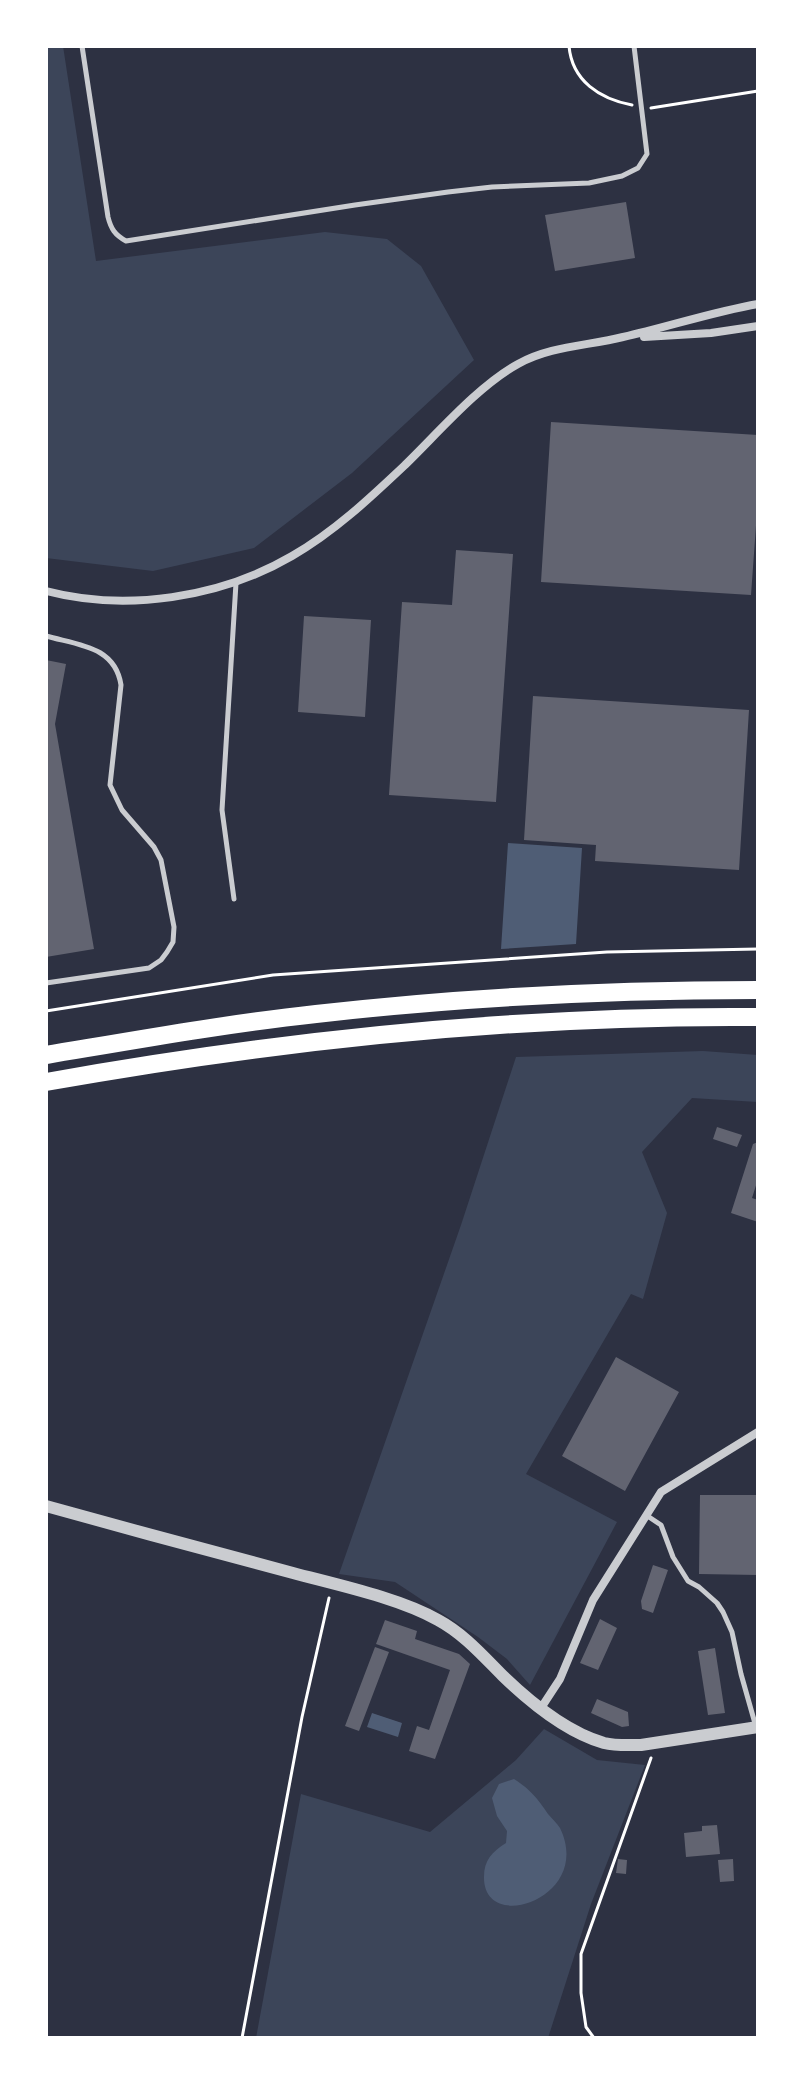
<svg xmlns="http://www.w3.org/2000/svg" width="804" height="2084" viewBox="0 0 804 2084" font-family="'Asap Condensed',sans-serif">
<rect width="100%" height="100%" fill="#2d3142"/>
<path fill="#3c4559" d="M46 46H63L96 261 325 232 387 239 421 266 474 360 352 473 254 548 153 571 46 558Z
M703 1051 758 1055V1102L692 1098 642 1152 667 1213 643 1299 631 1294 526 1474 617 1522 530 1685 507 1659 478 1637 395 1582 339 1574 461 1225 516 1057Z
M544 1729 597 1760 645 1765 591 1904 548 2038H256L301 1794 430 1832 516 1760Z"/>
<path fill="#4f5d75" d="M508 843 582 848 576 944 501 949Z
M372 1713 402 1723 398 1737 367 1727Z
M514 1779C531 1790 537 1798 548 1814 552 1819 557 1823 560 1828 594 1898 483 1935 484 1877 484 1860 492 1852 506 1843L507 1831 497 1816 492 1798 499 1784Z"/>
<path fill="#626471" d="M626 202 635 258 555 271 545 215Z
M551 422 758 435V498L751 595 541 582Z
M456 550 513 554 496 802 389 795 402 602 452 605Z
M304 616 371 620 365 717 298 712Z
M46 660 66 664 55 724 94 949 46 957Z
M533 696 749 710 739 870 595 861 596 845 524 840Z
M717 1127 742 1135 737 1147 713 1139Z
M758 1142V1179L752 1198 758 1200V1222L731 1213 753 1144Z
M616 1357 679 1392 625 1491 562 1456Z
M700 1495H758V1575L699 1574Z
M653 1565 668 1570 653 1613 642 1609 641 1601Z
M600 1619 617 1628 598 1670 580 1663Z
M385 1620 417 1631 415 1639 459 1654 470 1664 435 1759 409 1751 417 1726 429 1730 450 1670 376 1644Z
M375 1647 389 1652 359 1731 345 1726Z
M715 1648 725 1713 708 1715 698 1651Z
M597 1699 628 1712 629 1726 622 1727 591 1713Z
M717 1825 720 1854 686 1857 684 1833 702 1831V1826Z
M618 1859 627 1860 626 1874 616 1873Z
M733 1859 734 1881 720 1882 718 1860Z"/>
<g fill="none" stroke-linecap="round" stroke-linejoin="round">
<path stroke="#fff" stroke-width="3" d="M569 46C572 81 600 99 632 105
M651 108 758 91
M46 1011 273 975 607 952 758 949
M242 2038 302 1717 329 1598
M594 2038 586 2027 581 1993V1954L651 1758"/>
<path stroke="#caccd0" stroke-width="5" d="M82 46 108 217C111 229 115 235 126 241L355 205 448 192 492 187 589 183 622 176 638 168 647 154 634 46
M46 636C78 645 115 646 121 685L110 785 122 810 154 847 161 860 174 927 173 942 167 952 161 960 149 968 46 983
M234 899 222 810 236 583
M646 1515 661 1525 673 1557 688 1581 699 1587 717 1603 723 1612 732 1632 741 1674 756 1727"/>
<path stroke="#caccd0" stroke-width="8" d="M644 337 711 333 758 326
M46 591C126 612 220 598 292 556 334 532 370 498 405 465 438 433 478 386 518 364 550 346 587 346 623 337 668 327 712 312 758 304
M541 1708 560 1679 593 1600 661 1492 758 1432"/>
<path stroke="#caccd0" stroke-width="12" d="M46 1506C128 1529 211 1551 293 1573 338 1585 399 1598 438 1620 464 1634 483 1656 503 1676 531 1703 566 1732 604 1743 616 1746 629 1745 641 1745L758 1727"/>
<path stroke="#fff" stroke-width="18" d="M46 1055C136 1040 225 1024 316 1014 463 997 610 990 758 990
M46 1082C280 1040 520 1015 758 1017"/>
</g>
<rect width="804" height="2084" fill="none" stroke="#ffffff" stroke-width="96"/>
</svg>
